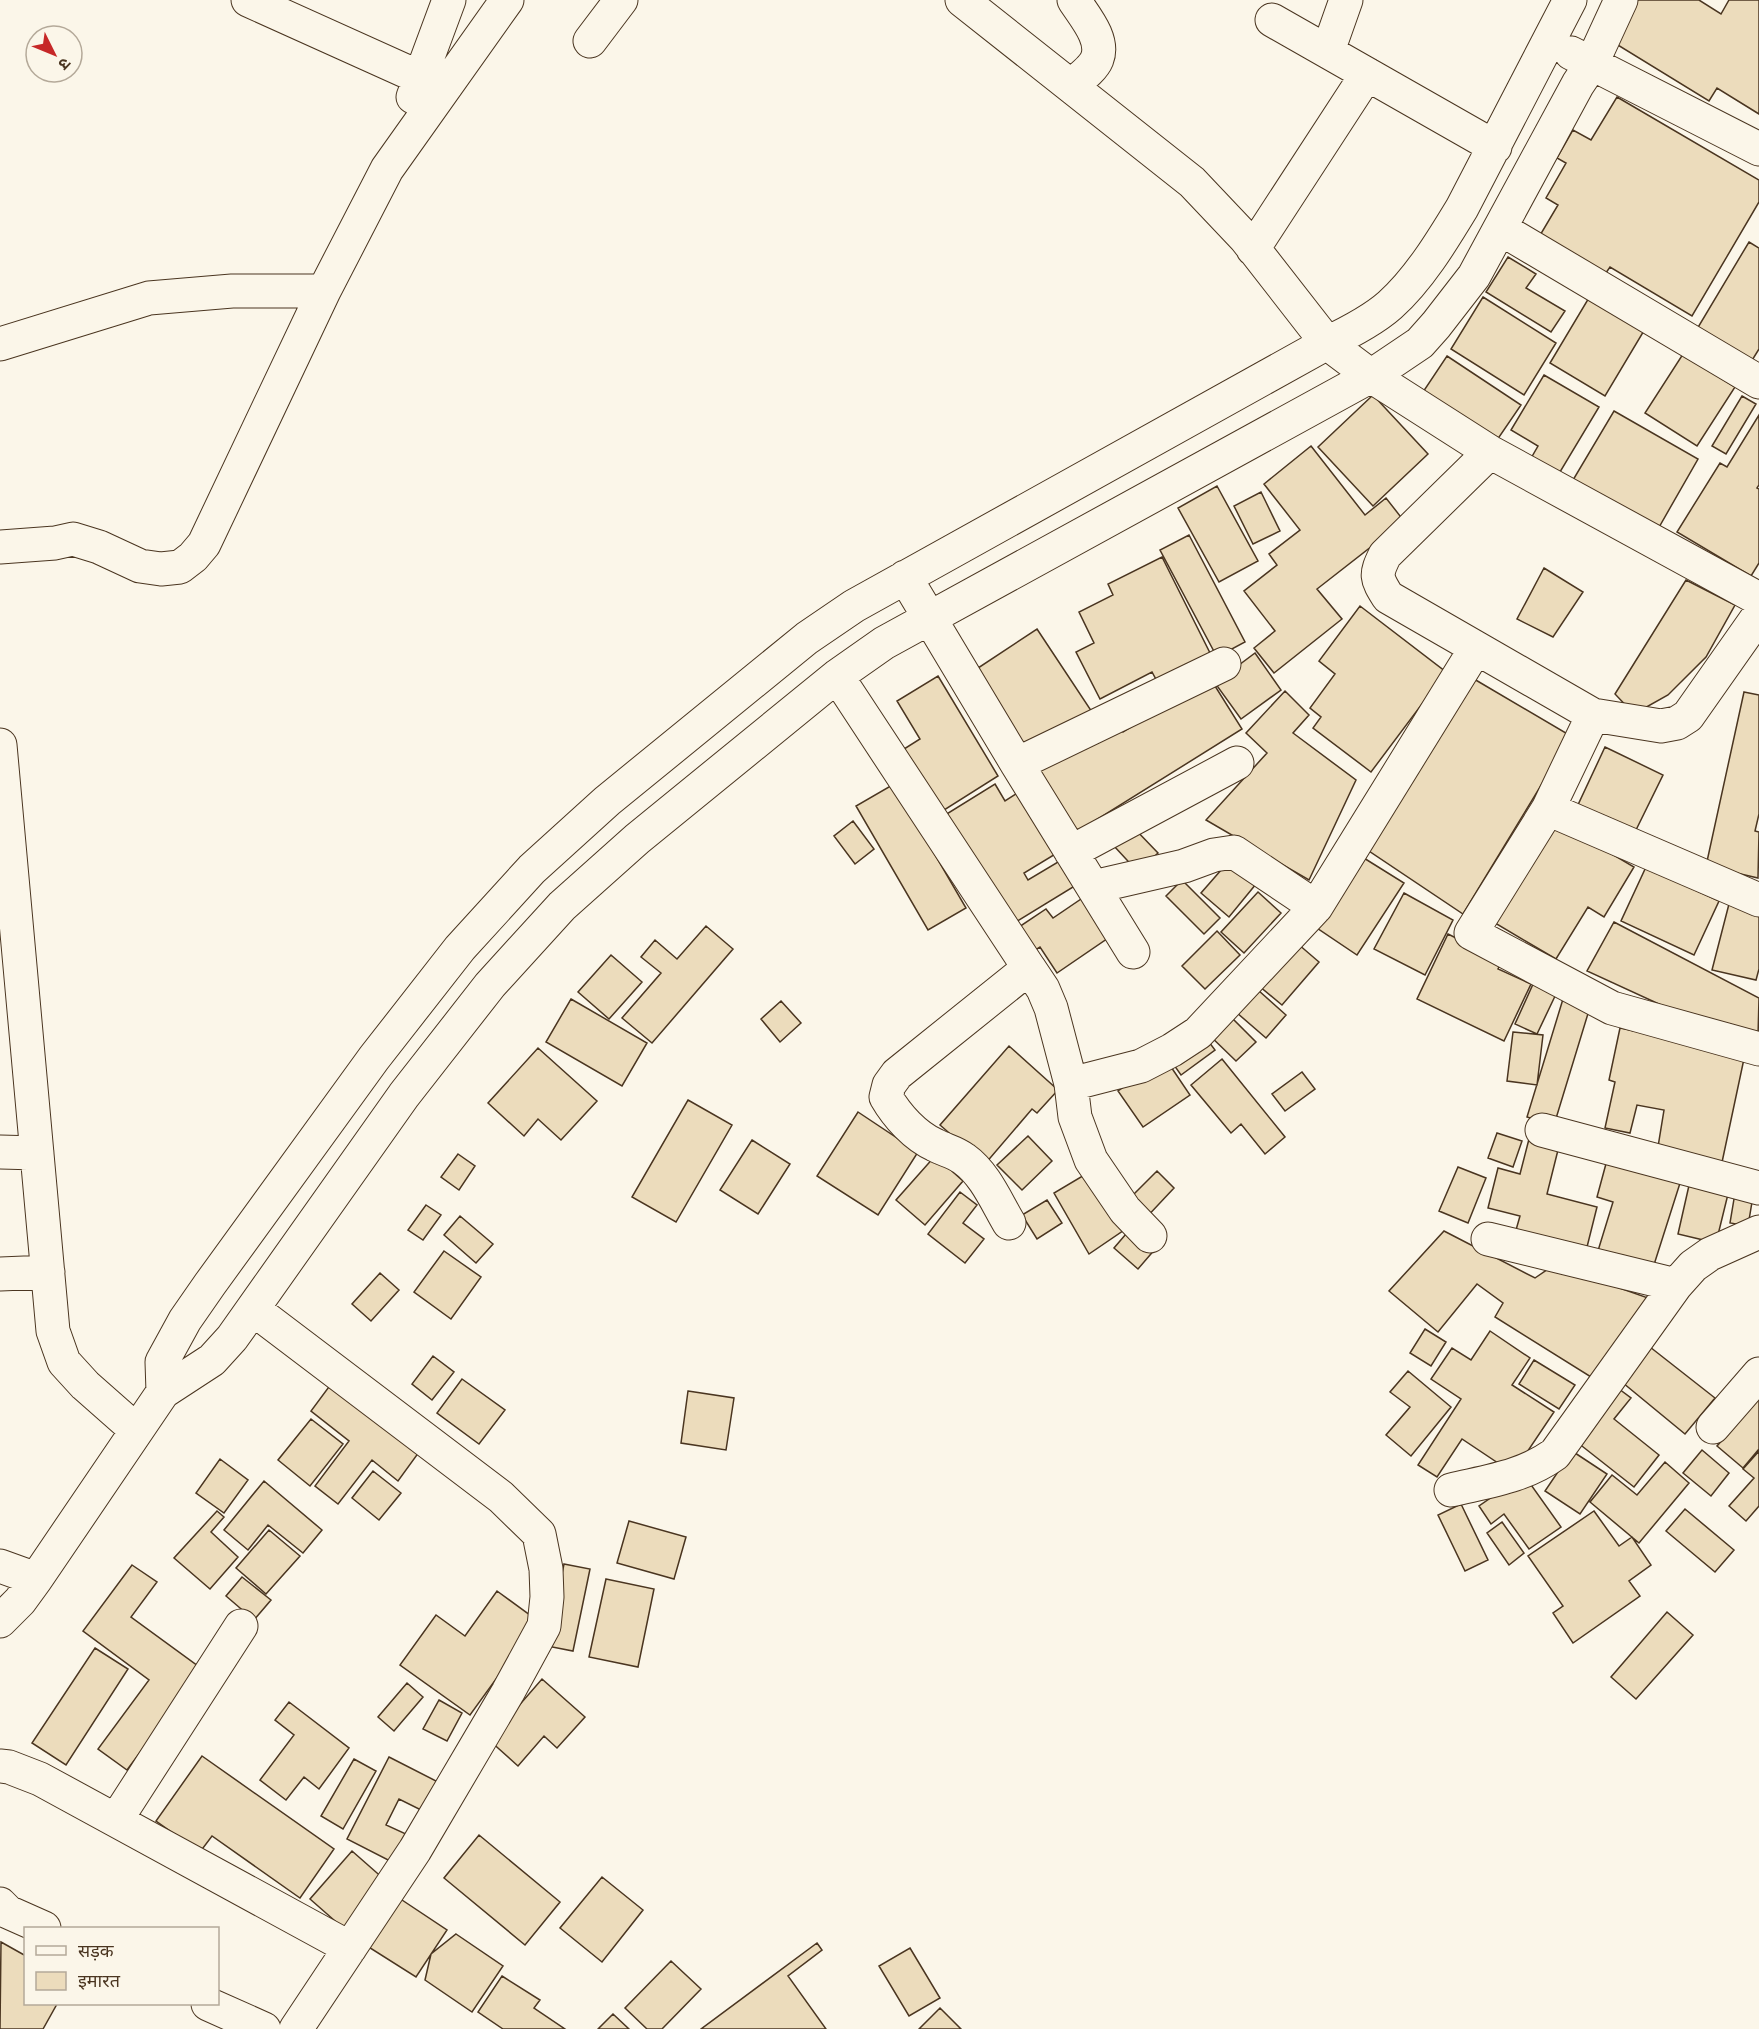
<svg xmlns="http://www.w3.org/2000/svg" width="1759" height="2029" viewBox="0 0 1759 2029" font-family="'PT Sans Narrow','Noto Sans Devanagari',sans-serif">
<rect width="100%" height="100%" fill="#fbf6e9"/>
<path fill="#ecdcbc" stroke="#4a3520" stroke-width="1.5" d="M1632 0H1699L1721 14 1729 0H1759V114L1717 88 1709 101 1608 39Z
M1617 97 1759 180V202L1692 316 1610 267 1601 280 1536 242 1558 205 1546 198 1566 163 1557 158 1573 130 1591 140Z
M1749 242 1759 248V349L1751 362 1697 329Z
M1508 257 1536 274 1526 288 1565 311 1551 332 1486 292Z
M1590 296 1645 329 1605 396 1550 363Z
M1483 297 1556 343 1524 395 1451 349Z
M1683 354 1735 387 1697 446 1645 413Z
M1447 356 1521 405 1495 443 1421 395Z
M1544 375 1599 407 1557 477 1530 460 1538 446 1511 430Z
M1373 395 1428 454 1373 506 1318 447Z
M1742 396 1756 404 1726 454 1712 446Z
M1614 411 1698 459 1658 529 1573 480Z
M1759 415V485L1757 488 1759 489V563L1751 576 1677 532 1720 463 1727 467Z
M1311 446 1365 515 1386 498 1404 521 1317 589 1342 619 1274 673 1254 648 1275 631 1244 591 1277 565 1269 554 1300 530 1264 484Z
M1217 486 1258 561 1219 582 1178 508Z
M1261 492 1280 531 1253 544 1234 506Z
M1189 535 1245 642 1217 657 1160 550Z
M1162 557 1211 655 1158 683 1152 672 1100 699 1076 652 1094 643 1079 612 1113 595 1108 584Z
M1544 568 1583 592 1553 637 1517 619Z
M1686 580 1735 605 1706 657 1668 695 1634 714 1615 694Z
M1360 606 1446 672 1371 772 1313 728 1321 717 1310 708 1335 674 1319 661Z
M1037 629 1092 712 1029 753 975 670Z
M1255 653 1281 690 1241 719 1215 683Z
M938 676 998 776 941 812 904 749 920 739 897 701Z
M1210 678 1242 729 1069 837 1031 774 1120 727 1123 732Z
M1474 679 1571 736 1463 914 1366 849Z
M1285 691 1309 715 1293 733 1356 780 1309 880 1206 820 1267 753 1246 733Z
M1744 692 1759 695V814L1755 831 1759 832 1758 878 1706 866Z
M1605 747 1663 775 1634 834 1577 807Z
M894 784 966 908 928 930 856 806Z
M995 784 1005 801 1030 785 1067 847 1024 873 1028 880 1063 859 1078 884 1011 925 945 815Z
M853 821 874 849 855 864 834 836Z
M1556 821 1634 867 1604 917 1588 907 1556 959 1495 923Z
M1133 827 1158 853 1138 872 1114 846Z
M1359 855 1404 883 1357 955 1311 924Z
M1229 861 1256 884 1229 917 1201 893Z
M1646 867 1719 901 1694 955 1621 921Z
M1182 880 1220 918 1204 934 1166 896Z
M1258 892 1281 913 1244 953 1221 932Z
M1404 893 1453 920 1425 975 1374 949Z
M1087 895 1114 934 1057 973 1040 947 1029 954 1013 931 1046 909 1053 918Z
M1729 904 1759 911V969L1756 980 1712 970Z
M1614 922 1759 998 1758 1037 1685 1016 1587 971Z
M706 926 733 949 652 1043 622 1018 661 973 641 957 655 940 677 959Z
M1217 931 1240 955 1205 989 1182 966Z
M1448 934 1502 961 1498 969 1531 984 1504 1041 1417 999Z
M1291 938 1319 962 1282 1005 1253 981Z
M611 955 642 982 609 1019 578 992Z
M1249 982 1286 1015 1266 1038 1229 1006Z
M1534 982 1557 992 1537 1034 1515 1024Z
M571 999 647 1043 622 1086 546 1042Z
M1563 999 1590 1007 1554 1125 1527 1117Z
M781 1001 801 1023 780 1042 761 1019Z
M1224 1010 1256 1042 1236 1061 1204 1030Z
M1620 1028 1745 1054 1721 1167 1657 1153 1664 1110 1637 1105 1630 1133 1605 1128 1615 1082 1609 1080Z
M1513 1032 1543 1035 1537 1085 1507 1081Z
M1203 1034 1215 1050 1181 1075 1169 1058Z
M1009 1046 1058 1090 1037 1113 1032 1109 985 1164 940 1125Z
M538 1048 597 1101 561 1140 538 1119 524 1136 488 1103Z
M1165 1058 1190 1095 1143 1127 1118 1091Z
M1222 1059 1285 1137 1265 1154 1241 1124 1231 1133 1191 1085Z
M1302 1072 1315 1089 1285 1111 1272 1094Z
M688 1100 732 1125 676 1222 632 1197Z
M858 1112 918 1152 878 1215 817 1176Z
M1497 1133 1522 1141 1513 1167 1488 1158Z
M1028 1136 1052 1161 1022 1190 997 1165Z
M1529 1139 1559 1146 1547 1194 1597 1207 1585 1255 1514 1237 1520 1216 1488 1208 1498 1168 1520 1174Z
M752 1140 790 1164 758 1214 720 1190Z
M458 1154 475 1166 459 1190 441 1177Z
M935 1156 963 1181 925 1225 896 1200Z
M1607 1160 1681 1180 1652 1271 1597 1254 1613 1202 1597 1197Z
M1458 1167 1486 1178 1468 1223 1439 1211Z
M1091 1171 1130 1226 1089 1254 1054 1193Z
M1157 1171 1174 1188 1143 1221 1125 1203Z
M1690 1181 1729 1190 1716 1243 1678 1234Z
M960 1192 977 1205 963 1223 984 1239 965 1263 928 1234Z
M1735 1193 1753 1196 1748 1226 1730 1223Z
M1047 1200 1062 1223 1037 1239 1022 1215Z
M426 1205 441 1215 423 1240 408 1230Z
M460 1216 493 1244 476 1263 444 1235Z
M1132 1227 1156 1248 1138 1269 1114 1248Z
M1444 1231 1535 1278 1554 1265 1651 1299 1591 1377 1495 1317 1503 1303 1477 1284 1438 1332 1389 1291Z
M444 1251 481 1277 451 1319 414 1292Z
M380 1273 399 1290 371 1321 352 1304Z
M1425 1329 1446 1342 1431 1366 1410 1353Z
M1490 1331 1530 1358 1512 1385 1554 1412 1513 1473 1462 1439 1437 1477 1418 1465 1461 1399 1431 1379 1452 1348 1471 1360Z
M1650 1347 1715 1398 1685 1434 1617 1378Z
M433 1356 454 1372 432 1400 412 1384Z
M1534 1360 1575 1385 1559 1409 1519 1384Z
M1408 1371 1451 1407 1411 1456 1386 1435 1410 1407 1390 1392Z
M462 1379 505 1410 479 1444 437 1413Z
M334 1380 422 1448 398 1481 372 1460 338 1504 315 1486 349 1441 311 1411Z
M1615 1386 1631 1398 1614 1419 1659 1455 1634 1487 1573 1439Z
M688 1391 734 1398 726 1450 681 1443Z
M1759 1398V1449L1743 1468 1717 1446Z
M311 1419 343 1444 310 1486 278 1460Z
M1702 1450 1729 1473 1711 1496 1683 1473Z
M1572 1451 1607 1474 1580 1514 1545 1491Z
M1759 1451V1506L1746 1521 1729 1506 1754 1478 1743 1469Z
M220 1459 248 1480 224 1513 196 1493Z
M1665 1462 1689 1483 1639 1543 1590 1502 1612 1475 1637 1495Z
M373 1471 401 1493 379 1520 352 1498Z
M1524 1475 1561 1527 1529 1549 1504 1514 1491 1524 1479 1506Z
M264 1481 322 1530 303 1553 268 1525 248 1550 224 1530Z
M1461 1504 1488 1560 1465 1571 1438 1515Z
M1685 1509 1734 1550 1715 1572 1666 1531Z
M217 1511 224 1517 211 1532 238 1557 210 1589 174 1558Z
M1594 1511 1619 1546 1632 1537 1651 1565 1629 1581 1640 1596 1573 1643 1553 1613 1563 1606 1528 1556Z
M629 1521 686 1537 674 1579 617 1563Z
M1502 1522 1524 1553 1509 1565 1487 1533Z
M269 1530 300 1556 266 1594 236 1568Z
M564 1564 590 1569 573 1651 547 1646Z
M132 1565 157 1582 131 1617 202 1669 127 1770 98 1749 149 1680 83 1631Z
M242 1577 271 1600 254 1620 226 1596Z
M606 1579 654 1589 638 1667 589 1657Z
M497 1591 538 1621 470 1715 400 1665 436 1615 465 1636Z
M1667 1612 1693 1635 1636 1699 1611 1677Z
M95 1648 128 1669 66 1765 32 1743Z
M542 1679 585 1717 557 1748 544 1736 518 1766 489 1740Z
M407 1683 423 1697 394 1731 378 1717Z
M439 1700 462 1713 447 1741 423 1729Z
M289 1702 349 1748 319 1789 304 1777 286 1800 260 1780 294 1735 275 1720Z
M202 1756 334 1849 300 1898 212 1836 200 1852 156 1821Z
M389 1757 438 1782 423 1811 399 1799 386 1825 406 1834 392 1862 347 1839Z
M354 1759 376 1771 343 1829 321 1816Z
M479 1835 560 1902 525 1945 444 1878Z
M352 1851 385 1880 343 1928 310 1899Z
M602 1877 643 1910 602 1962 560 1928Z
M399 1898 447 1930 416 1977 367 1946Z
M456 1934 503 1966 472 2012 425 1980 431 1954Z
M1 1942 26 1956V2004H57L43 2029H0Z
M817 1943 822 1950 788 1976 826 2029H701Z
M910 1948 940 1998 909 2016 879 1966Z
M671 1961 701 1989 662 2029H647L625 2008Z
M502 1976 540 2000 534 2008 565 2029H503L478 2012Z
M940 2008 961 2029H919Z
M613 2014 629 2029H598Z"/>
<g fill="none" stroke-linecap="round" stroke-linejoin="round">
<g stroke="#4a3520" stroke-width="35">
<path id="minor" d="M248 0 421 78
M962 0 1192 182 1246 239 1327 343 1371 376 1490 452 1759 599
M1272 20 1495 147
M590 41 621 0
M1328 51 1346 0
M1571 53 1759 149
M1071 86C1079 79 1093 69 1097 59 1105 39 1084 16 1074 0
M413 97 449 0
M1501 229 1759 382
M1253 249 1367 74
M0 344 149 298 232 291H324
M1490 452 1385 555C1375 575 1376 578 1388 597L1593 715 1661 726 1677 723 1688 716 1759 615
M0 547 55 543 73 539 99 547 140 566 161 569 180 567 193 557 204 544 324 291 387 169 507 0
M905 577 1017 764 1133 952
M837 676 1029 968 897 1074 889 1085 886 1097C897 1116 915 1136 935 1145 944 1150 955 1152 964 1159 985 1174 996 1201 1009 1223
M1593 715 1548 809 1471 933 1612 1008 1759 1049
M0 745 53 1331 64 1362 85 1385 136 1430
M1017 764 1224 664
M1548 809 1759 900
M1071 852 1237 763
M1093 887 1184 866 1214 855 1234 852 1316 907
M1029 968 1043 989 1051 1008 1071 1084 1075 1117 1091 1160 1125 1210 1150 1236
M1071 1084 1141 1066 1172 1050 1198 1033 1316 907 1476 648
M1542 1130 1759 1188
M0 1152 37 1153
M1488 1239 1676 1285
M0 1274 48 1272
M253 1309 501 1497 539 1534 546 1569 547 1597 544 1626 508 1692 415 1850 296 2029
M163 1392 162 1362 185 1320 210 1284 374 1058 460 948 532 869 607 801 807 638 854 606 1327 343C1348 333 1372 321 1390 305 1419 279 1442 241 1462 208L1570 0
M1713 1427 1759 1374
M1451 1490C1489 1481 1523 1477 1555 1454L1676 1285 1693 1266 1710 1254 1759 1232
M0 1566 36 1579
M0 1621 20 1601 36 1579 163 1392 212 1360 232 1338 404 1095 490 985 562 906 637 839 837 676 884 643 1371 376 1420 343 1436 325 1474 276 1578 84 1592 63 1621 0
M0 1766 9 1767 40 1779 350 1948
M116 1820 241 1626
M0 1904 8 1912 44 1928
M208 2004 264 2029"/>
</g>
<use href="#minor" stroke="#fbf6e9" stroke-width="33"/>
</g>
<rect x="24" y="1927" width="195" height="78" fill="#fbf6e9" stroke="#b4a999" stroke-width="1.5"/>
<rect x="36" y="1946" width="30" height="9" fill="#fbf6e9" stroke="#b4a999" stroke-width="1.5"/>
<text x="78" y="1957" font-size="18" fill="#4a3520">सड़क</text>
<rect x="36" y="1972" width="30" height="18" fill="#ecdcbc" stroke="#b4a999" stroke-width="1.5"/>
<text x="78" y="1987" font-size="18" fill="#4a3520">इमारत</text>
<g transform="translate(54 54) rotate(133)"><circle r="28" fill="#fbf6e9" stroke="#b4a999" stroke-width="1.5"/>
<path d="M0-4.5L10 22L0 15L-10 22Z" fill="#c62828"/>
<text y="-9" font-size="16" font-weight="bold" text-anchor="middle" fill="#4a3520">उ</text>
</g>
</svg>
